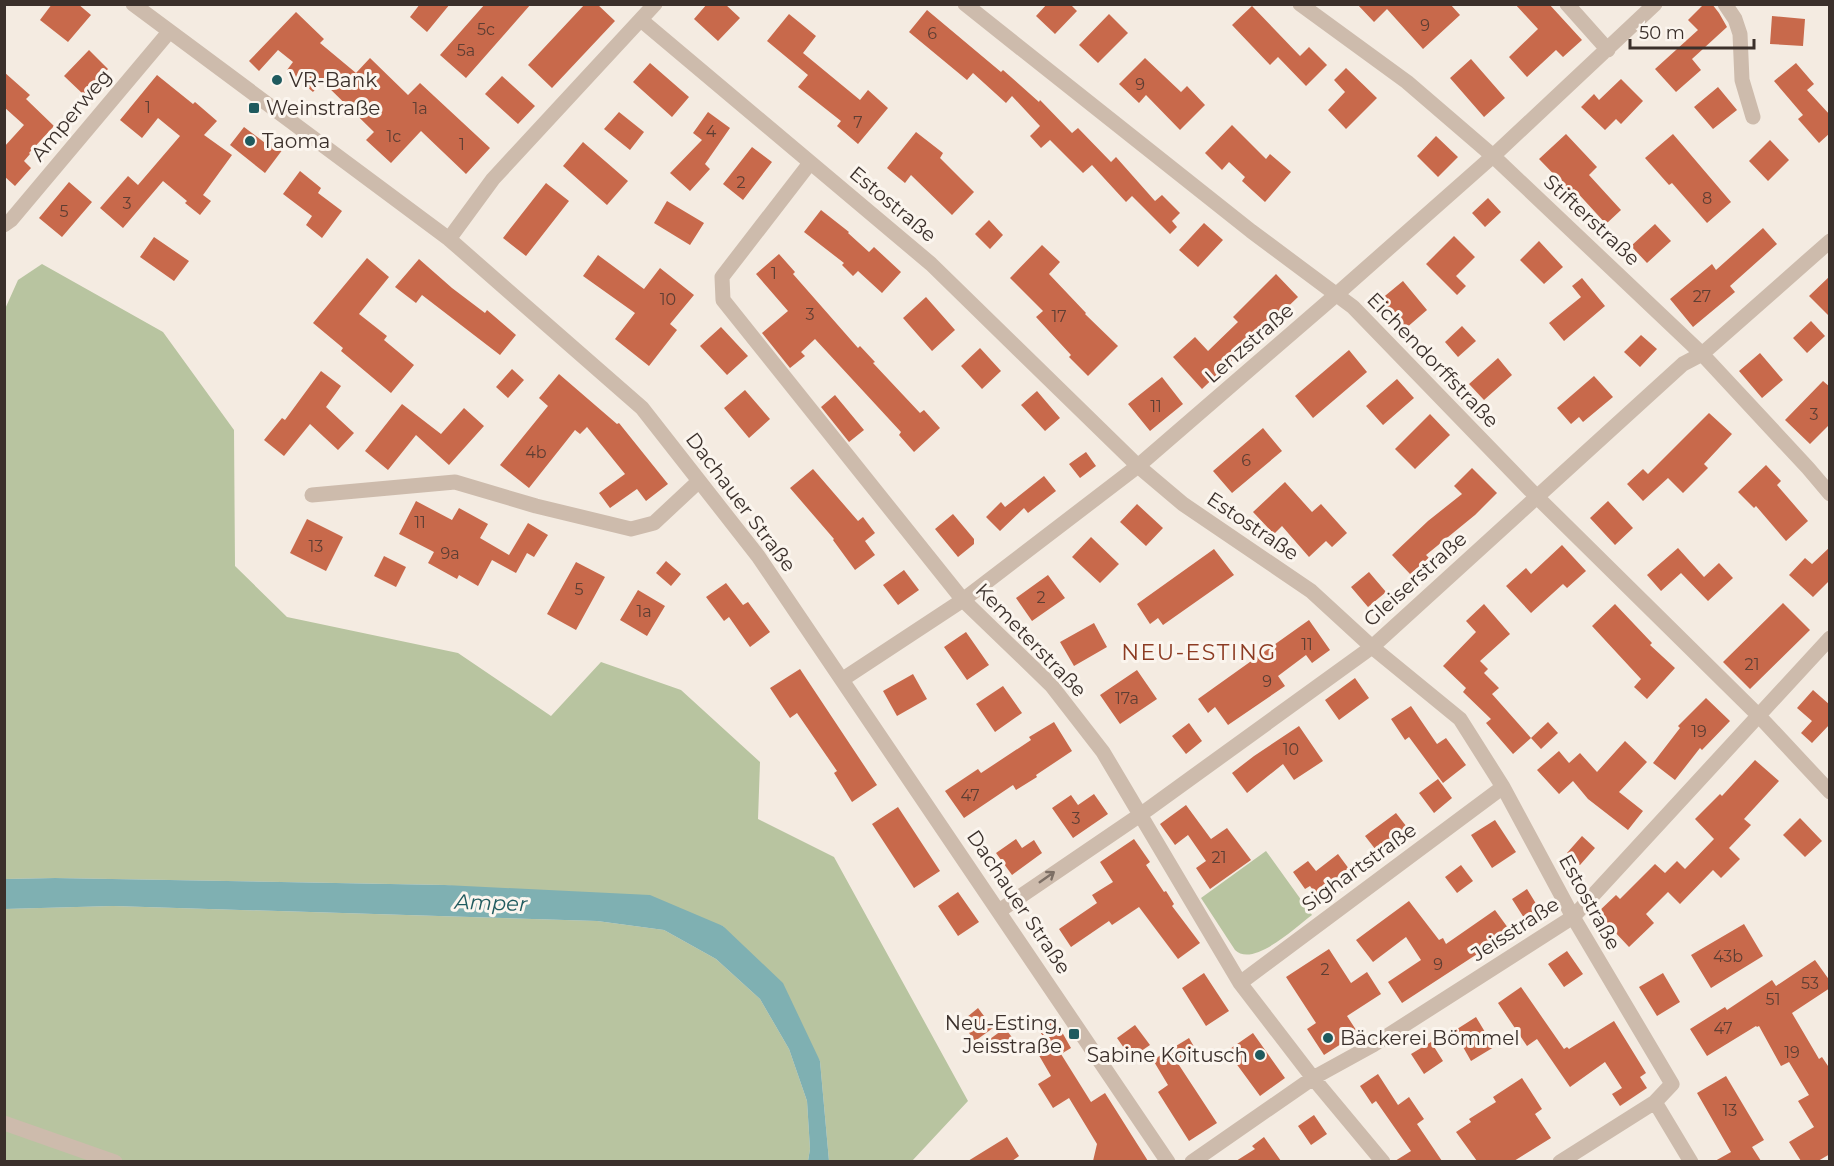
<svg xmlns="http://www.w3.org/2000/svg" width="1834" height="1166" viewBox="0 0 1834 1166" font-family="Montserrat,sans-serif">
<rect width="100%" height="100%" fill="#f4ebe1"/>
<path fill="#b8c4a0" d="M42 264 163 332 234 430 235 566 287 617 458 653 551 716 601 662 681 690 760 762 758 819 834 857 968 1101 912 1161H829L820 1061 723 926 445 885 55 878 5 879V309L18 280Z
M1266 851 1312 915C1296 927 1253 968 1235 950L1201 898Z
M113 906 597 921 664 930 716 959 760 999 789 1049 807 1101 810 1149 808 1161H5L4 909Z"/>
<path fill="#7fb0b2" d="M55 878 445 885 650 895 723 926 783 983 820 1061 829 1161H808L810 1149 807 1101 789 1049 760 999 716 959 664 930 597 921 113 906 5 909V879Z"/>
<path fill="#c8694b" d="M52 4H78L91 15 68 42 40 20Z
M420 4H450L427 32 410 17Z
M485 4H531L466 78 440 55Z
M585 4H597L615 21 552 88 528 65Z
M707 4H725L740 18 718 41 694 19Z
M1047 4H1070L1077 11 1055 34 1036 16Z
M1357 4H1450L1460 15 1423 49 1387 9 1374 22Z
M1515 4H1549L1582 40 1563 57 1556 50 1527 77 1509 57 1538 29Z
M1704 4H1712L1719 13 1727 27 1692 59 1701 70 1676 92 1655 69 1698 30 1688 20Z
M1252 6 1300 56 1309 47 1327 65 1306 86 1278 57 1270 65 1232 25Z
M927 10 1001 72 1003 70 1039 102 1040 100 1072 133 1078 128 1111 162 1116 157 1155 201 1162 195 1180 213 1172 221 1177 227 1170 234 1132 196 1126 202 1092 165 1083 173 1050 140 1041 148 1030 136 1040 126 1012 96 1006 103 973 73 967 80 909 32Z
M296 12 324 39 320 43 356 73 370 58 408 95 420 83 490 148 466 174 421 131 391 163 366 140 374 132 322 81 313 92 287 70 293 62 278 50 259 71 249 61Z
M789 14 816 36 803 53 860 100 868 90 888 108 858 144 837 126 841 121 798 87 808 75 767 41Z
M1109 14 1128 33 1098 63 1079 45Z
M1772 16 1805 19 1803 46 1770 44Z
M89 50 108 69 84 95 64 76Z
M1145 58 1181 92 1187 86 1205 105 1180 130 1146 95 1139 103 1119 84Z
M1471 59 1505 98 1484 117 1450 78Z
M650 63 689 97 672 117 633 82Z
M1796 63 1814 84 1807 90 1830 115V133L1819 143 1798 119 1803 115 1774 81Z
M1346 68 1377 98 1346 129 1328 110 1345 92 1334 80Z
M4 72 30 95 26 99 54 126 29 153 30 154 24 161 31 168 15 186 4 176V147L24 125 4 107Z
M157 75 193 104 195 102 217 121 204 135 232 155 203 195 211 201 200 215 185 203 187 201 163 181 123 228 100 208 128 176 138 185 180 136 158 118 142 138 120 120Z
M502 76 535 106 518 124 485 94Z
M1621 79 1643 101 1621 124 1616 119 1605 130 1581 107 1594 94 1599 100Z
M1718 87 1737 110 1713 129 1694 107Z
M619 112 644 132 630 150 604 129Z
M708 112 730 128 705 164 710 169 690 191 670 173 702 140 693 133Z
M1232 125 1266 159 1270 154 1291 172 1265 202 1242 181 1245 177 1229 162 1222 170 1205 153Z
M244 127 269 146 273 141 283 149 265 173 230 145Z
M916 132 943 153 940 158 974 192 952 215 911 175 905 183 887 168Z
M1566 134 1597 167 1589 175 1621 210 1606 224 1574 189 1571 192 1539 159Z
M1673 134 1731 202 1707 223 1672 183 1669 185 1645 158Z
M1436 136 1458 157 1438 177 1417 156Z
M1770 140 1789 160 1768 181 1749 161Z
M583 142 628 181 607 205 563 166Z
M752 147 772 162 743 200 723 184Z
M300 171 321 188 318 193 342 211 322 238 306 225 312 216 283 194Z
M69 182 92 202 62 237 39 218Z
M546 183 569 201 526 256 503 238Z
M1488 198 1501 212 1485 227 1472 213Z
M667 201 704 223 690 245 654 223Z
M821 210 849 232 848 233 869 252 874 247 901 272 882 293 858 271 853 276 842 265 844 263 804 232Z
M989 220 1003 235 990 249 975 234Z
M1204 223 1223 240 1198 267 1179 250Z
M1655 224 1671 241 1647 263 1631 246Z
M1763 228 1777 244 1730 286 1735 292 1693 327 1670 299 1712 264 1716 270Z
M1454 236 1475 257 1456 276 1466 286 1457 295 1426 264Z
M154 237 189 261 174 281 140 257Z
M1539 241 1563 267 1544 284 1520 260Z
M1042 245 1060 262 1049 274 1086 313 1085 314 1118 346 1088 376 1069 357 1071 355 1036 317 1043 311 1010 278Z
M779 254 795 272 793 274 858 348 860 346 875 362 873 363 920 413 924 410 940 428 914 452 899 435 901 432 815 339 801 352 805 356 790 368 762 333 788 311 756 274Z
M598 255 644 289 660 268 694 295 670 324 677 330 649 366 615 339 635 313 583 276Z
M367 258 389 277 359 314 387 336 384 340 414 365 391 393 341 351 343 348 313 323Z
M419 259 452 288 485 313 487 310 516 335 500 355 422 295 416 303 395 287Z
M1276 274 1298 297 1202 389 1173 357 1195 337 1208 351 1238 322 1233 317Z
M1830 276V317L1809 296Z
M1582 278 1605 306 1564 341 1549 323 1581 297 1572 286Z
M1403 281 1427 310 1405 329 1380 300Z
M926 297 955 330 932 351 903 318Z
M1811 321 1825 336 1807 353 1793 338Z
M1462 326 1476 341 1458 357 1445 342Z
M721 327 748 356 727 375 700 346Z
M1641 335 1657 349 1640 367 1624 352Z
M980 348 1001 371 982 389 961 366Z
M1349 350 1367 372 1313 418 1295 396Z
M1760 353 1783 380 1762 398 1739 371Z
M1498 358 1512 375 1484 400 1469 384Z
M512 369 524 380 508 398 496 387Z
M321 371 341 386 326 407 354 433 338 450 310 424 284 456 264 440 282 418 285 420Z
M559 374 617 424 619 423 668 484 646 501 637 489 610 508 599 493 625 474 587 427 580 434 575 430 529 488 500 465 548 406 539 398Z
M1594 376 1613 397 1583 422 1579 417 1571 424 1557 408Z
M1162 377 1183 404 1150 431 1128 404Z
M1397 379 1414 398 1383 425 1366 406Z
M1823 381 1830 387V424L1810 444 1785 420Z
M745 390 770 419 749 438 724 408Z
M1037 391 1060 418 1045 431 1021 405Z
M835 395 864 430 849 442 821 407Z
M402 404 441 434 464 408 484 426 449 465 416 435 388 470 365 451Z
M1709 413 1732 434 1704 464 1708 468 1683 493 1668 478 1643 501 1627 484 1643 469 1648 474Z
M1430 414 1450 435 1415 469 1395 449Z
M1263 428 1282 451 1232 493 1213 471Z
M1086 452 1096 466 1080 478 1069 464Z
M1766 465 1781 481 1777 485 1808 521 1786 541 1756 506 1754 508 1738 492Z
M1472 468 1497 493 1475 515 1426 555 1429 558 1410 574 1392 555 1428 521 1462 494 1454 486Z
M813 469 858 521 863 517 875 533 865 541 875 555 855 570 833 540 834 539 790 488Z
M1044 476 1056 491 1028 513 1024 508 1000 531 986 517 1001 502 1005 507Z
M1285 482 1312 512 1321 504 1347 533 1332 547 1326 541 1309 557 1282 526 1274 534 1253 512Z
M416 501 452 520 459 508 488 524 480 538 509 555 528 523 548 535 534 557 527 553 516 573 492 560 478 586 459 575 457 579 428 563 434 552 399 534Z
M1608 501 1633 528 1615 545 1590 518Z
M1137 504 1163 528 1146 546 1120 522Z
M953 514 974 539V544L958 557 935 529Z
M307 519 343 537 326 571 290 553Z
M1091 537 1119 564 1100 583 1072 557Z
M1562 545 1586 571 1567 588 1563 584 1531 613 1506 586 1526 568 1531 574Z
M1830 547V580L1813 597 1789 575 1805 558 1812 564Z
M1678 548 1704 577 1719 563 1733 578 1708 601 1681 573 1661 591 1647 575Z
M1214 549 1234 575 1163 625 1158 618 1150 624 1137 604Z
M384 556 406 567 396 587 374 576Z
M666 561 681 574 671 586 656 573Z
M576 562 605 577 576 630 547 614Z
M904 570 919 590 898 605 883 585Z
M1369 572 1386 592 1368 607 1351 587Z
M1048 575 1065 598 1032 621 1016 598Z
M726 583 743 605 748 602 770 632 750 647 729 617 724 621 706 597Z
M638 590 665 606 647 636 620 620Z
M1783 603 1810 630 1750 689 1723 662Z
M1484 604 1510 634 1480 661 1488 669 1484 673 1499 688 1492 694 1531 738 1513 754 1486 723 1491 719 1463 692 1466 688 1443 666 1476 632 1466 621Z
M1615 604 1652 643 1650 645 1675 668 1647 699 1634 687 1641 679 1592 626Z
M1309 620 1330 650 1312 663 1306 655 1278 676 1285 686 1228 725 1215 707 1208 713 1198 699Z
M1094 623 1107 647 1074 666 1060 642Z
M966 632 989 665 967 680 944 647Z
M800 669 877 785 852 802 834 773 837 771 797 713 790 718 770 688Z
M1137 670 1157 699 1120 724 1100 695Z
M913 674 927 699 897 716 883 691Z
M1355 678 1369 698 1339 720 1325 700Z
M1003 686 1022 713 995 732 976 704Z
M1813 690 1830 705V724L1812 743 1801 733 1812 721 1797 708Z
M1706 698 1730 721 1702 750 1700 748 1675 780 1653 763 1680 728 1678 726Z
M1411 706 1437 744 1446 738 1466 765 1443 783 1409 737 1405 740 1391 719Z
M1054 722 1072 751 1036 775 1037 777 1016 790 1013 785 964 818 945 791 978 769 981 773 1031 740 1029 737Z
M1548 722 1558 733 1541 749 1531 738Z
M1189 723 1202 741 1186 754 1172 736Z
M1299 726 1323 761 1294 780 1283 764 1247 793 1232 773 1254 756Z
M1625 741 1647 762 1619 792 1643 811 1628 830 1588 799 1573 781 1559 794 1537 770 1559 751 1569 763 1580 753 1597 772Z
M1755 760 1779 781 1744 819 1751 825 1729 848 1740 859 1721 878 1713 870 1680 904 1668 892 1646 914 1654 923 1629 947 1597 913 1616 895 1620 899 1655 864 1665 873 1677 861 1685 869 1714 839 1695 819 1720 794 1722 796Z
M1438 779 1452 798 1434 813 1419 793Z
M1094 794 1108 814 1073 838 1052 808 1071 795 1078 805Z
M1186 805 1211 839 1227 828 1251 860 1210 889 1196 868 1206 861 1188 835 1175 845 1160 824Z
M898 807 940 871 914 888 872 824Z
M1396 813 1410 831 1379 854 1365 836Z
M1800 818 1822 841 1805 857 1783 835Z
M1495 820 1516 852 1492 868 1471 835Z
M1582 836 1595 848 1580 865 1567 853Z
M1016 839 1022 848 1034 840 1042 853 1012 875 996 853Z
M1134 839 1150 862 1146 865 1164 892 1166 891 1174 904 1172 906 1200 943 1178 959 1139 907 1112 925 1109 921 1071 947 1059 929 1097 903 1092 895 1113 882 1100 862Z
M1338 854 1352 873 1318 897 1310 886 1305 889 1293 872 1308 861 1316 871Z
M1461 865 1473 881 1457 893 1445 877Z
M1527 889 1543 915 1528 924 1512 899Z
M958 892 979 922 958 936 938 906Z
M1409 901 1439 940 1443 938 1446 944 1495 910 1511 932 1402 1003 1388 982 1421 960 1406 937 1373 962 1356 940Z
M1744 924 1763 956 1711 988 1691 955Z
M1329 949 1351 983 1367 972 1381 994 1347 1016 1358 1033 1324 1055 1307 1029 1316 1023 1286 977Z
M1567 951 1583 974 1564 987 1548 964Z
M1815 960 1830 981V988L1792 1013 1819 1059 1822 1057 1830 1069V1154L1818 1161H1801L1789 1142 1814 1127 1798 1101 1809 1095 1789 1062 1781 1066 1759 1026 1757 1027 1756 1026 1707 1056 1690 1029 1725 1007 1727 1010 1772 980 1776 986Z
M1204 973 1229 1011 1206 1026 1182 988Z
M1663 973 1680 1002 1657 1016 1639 987Z
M1521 987 1564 1049 1567 1047 1569 1049 1614 1021 1646 1073 1640 1077 1647 1088 1620 1106 1612 1094 1622 1088 1605 1062 1570 1087 1537 1039 1527 1046 1498 1003Z
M978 1008 993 1028 975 1041 961 1022Z
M1476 1017 1494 1047 1471 1061 1454 1031Z
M1054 1018 1071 1048 1061 1054 1091 1102 1105 1093 1148 1161H1093L1097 1144 1069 1098 1053 1108 1038 1084 1051 1076 1037 1052 1048 1045 1038 1028Z
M1135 1025 1150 1045 1131 1058 1117 1038Z
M1005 1028 1017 1044 1002 1055 990 1039Z
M1253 1033 1285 1078 1260 1096 1227 1051Z
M1189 1038 1196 1050 1177 1062 1217 1123 1189 1141 1158 1092 1168 1085 1153 1060Z
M1431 1042 1443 1061 1424 1074 1411 1054Z
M1378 1074 1398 1105 1409 1097 1424 1119 1417 1124 1442 1161H1395L1411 1151 1376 1101 1372 1104 1360 1086Z
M1726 1076 1764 1140 1752 1147 1761 1161H1715L1731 1152 1697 1093Z
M1522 1078 1542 1109 1535 1114 1551 1138 1514 1161H1477L1456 1132 1471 1122 1469 1119 1496 1102 1493 1097Z
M1314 1115 1327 1134 1311 1145 1298 1126Z
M1007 1137 1019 1156 1012 1161H968Z
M1264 1137 1281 1161H1236L1255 1149 1252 1146Z"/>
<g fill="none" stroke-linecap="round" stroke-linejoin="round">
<path stroke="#cdbbac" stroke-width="15" d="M133 4 449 239 642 408 758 556 1168 1162
M965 4 1251 231 1353 307 1537 497 1759 716 1830 792
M1300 4 1407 82 1493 156 1702 354 1808 468 1830 494
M1567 4 1608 50
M1725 4 1735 19 1740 34 1742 80 1753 117
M641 20 931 264 1138 466 1183 504 1311 591 1372 647 1460 719 1503 787 1573 917 1672 1084 1655 1102 1691 1162
M810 163 722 277 723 300 963 600 1051 685 1103 752 1240 983 1313 1078 1383 1162
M4 225 11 220 169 32
M449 239 493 179 655 4
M312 495 455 482 536 506 631 529 654 523 699 481
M843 679 963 600 1138 466 1337 294 1493 156 1655 4
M999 911 1140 815 1372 647 1683 364 1702 354 1830 241
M1240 983 1503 787
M4 1123 115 1162
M1192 1162 1313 1078 1373 1045 1573 917 1830 638
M1560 1162 1655 1102"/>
</g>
<defs><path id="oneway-shaft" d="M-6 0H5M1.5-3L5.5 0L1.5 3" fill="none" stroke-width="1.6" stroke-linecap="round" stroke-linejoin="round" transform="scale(1.5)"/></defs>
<use stroke="#7d6f65" href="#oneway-shaft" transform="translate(1047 877) rotate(-35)"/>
<g fill="#1f5a5e" stroke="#fbf5ee" stroke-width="2">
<circle cx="277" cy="80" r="6"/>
<rect x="248" y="102" width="12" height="12" rx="3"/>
<circle cx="250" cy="141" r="6"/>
<rect x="1068" y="1028" width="12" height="12" rx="3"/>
<circle cx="1328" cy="1038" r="6"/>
<circle cx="1260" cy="1055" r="6"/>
</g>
<g text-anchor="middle" stroke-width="6" stroke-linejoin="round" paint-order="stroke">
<g font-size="16" fill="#5e3e33">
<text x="1425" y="31">9</text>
<text x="486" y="35">5c</text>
<text x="932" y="39">6</text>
<text x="466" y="56">5a</text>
<text x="1140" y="90">9</text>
<text x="148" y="113">1</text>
<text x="420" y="114">1a</text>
<text x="858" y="128">7</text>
<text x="711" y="137">4</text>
<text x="394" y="142">1c</text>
<text x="462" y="150">1</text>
<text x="741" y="188">2</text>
<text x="1707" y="204">8</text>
<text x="127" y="209">3</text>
<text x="64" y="217">5</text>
<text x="774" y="279">1</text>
<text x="1702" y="302">27</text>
<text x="668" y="305">10</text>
<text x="810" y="320">3</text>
<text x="1059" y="322">17</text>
<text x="1156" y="412">11</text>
<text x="1814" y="420">3</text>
<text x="536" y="458">4b</text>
<text x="1246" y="466">6</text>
<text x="420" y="528">11</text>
<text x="316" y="552">13</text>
<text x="450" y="559">9a</text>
<text x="579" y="595">5</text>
<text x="1041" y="603">2</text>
<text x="644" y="617">1a</text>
<text x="1307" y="650">11</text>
<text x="1752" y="670">21</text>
<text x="1267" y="687">9</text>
<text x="1127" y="704">17a</text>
<text x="1699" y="737">19</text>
<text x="1291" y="755">10</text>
<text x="970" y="801">47</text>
<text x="1076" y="824">3</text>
<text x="1219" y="863">21</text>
<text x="1728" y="962">43b</text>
<text x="1438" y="970">9</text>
<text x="1325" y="975">2</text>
<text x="1810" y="989">53</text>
<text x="1773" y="1005">51</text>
<text x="1723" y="1034">47</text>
<text x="1792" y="1058">19</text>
<text x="1730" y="1116">13</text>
</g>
<g font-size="20" fill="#3b302b" stroke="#fbf5ee" text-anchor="start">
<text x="289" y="87">VR-Bank</text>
<text x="266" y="115">Weinstraße</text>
<text x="262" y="148">Taoma</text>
<text x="1062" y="1030" text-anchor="end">Neu-Esting,<tspan x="1062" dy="23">Jeisstraße</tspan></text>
<text x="1340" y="1045">Bäckerei Bömmel</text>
<text x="1248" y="1062" text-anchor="end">Sabine Koitusch</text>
</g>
<g font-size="20" fill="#3b302b" stroke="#fbf5ee">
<text transform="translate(71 115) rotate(-50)" y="7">Amperweg</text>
<text transform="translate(893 204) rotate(40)" y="7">Estostraße</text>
<text transform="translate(1592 220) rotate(43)" y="7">Stifterstraße</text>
<text transform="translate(1249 343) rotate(-41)" y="7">Lenzstraße</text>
<text transform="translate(1433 360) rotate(46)" y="7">Eichendorffstraße</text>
<text transform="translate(741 502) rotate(53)" y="7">Dachauer Straße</text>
<text transform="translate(1253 526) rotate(34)" y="7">Estostraße</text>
<text transform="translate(1415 579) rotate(-42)" y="7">Gleiserstraße</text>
<text transform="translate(1031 640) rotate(46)" y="7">Kemeterstraße</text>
<text transform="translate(1359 867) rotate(-36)" y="7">Sighartstraße</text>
<text transform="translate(1019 902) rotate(56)" y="7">Dachauer Straße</text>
<text transform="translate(1590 902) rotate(61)" y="7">Estostraße</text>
<text transform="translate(1515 929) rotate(-33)" y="7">Jeisstraße</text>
</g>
<g font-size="21" font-style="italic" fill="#1f5a5e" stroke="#fbf5ee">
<text transform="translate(491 903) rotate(2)" y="7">Amper</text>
</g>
<g font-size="22" letter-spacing="1.5" fill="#8c3b22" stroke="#fbf5ee">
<text x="1199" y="660">NEU-ESTING</text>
</g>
</g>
<rect width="1834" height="1166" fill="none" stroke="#3b302b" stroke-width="12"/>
<path d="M1630 39v9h124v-9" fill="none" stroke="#3b302b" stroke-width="3"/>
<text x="1639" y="39" font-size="18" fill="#3b302b" stroke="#fbf5ee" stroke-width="4.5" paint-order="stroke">50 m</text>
</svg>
